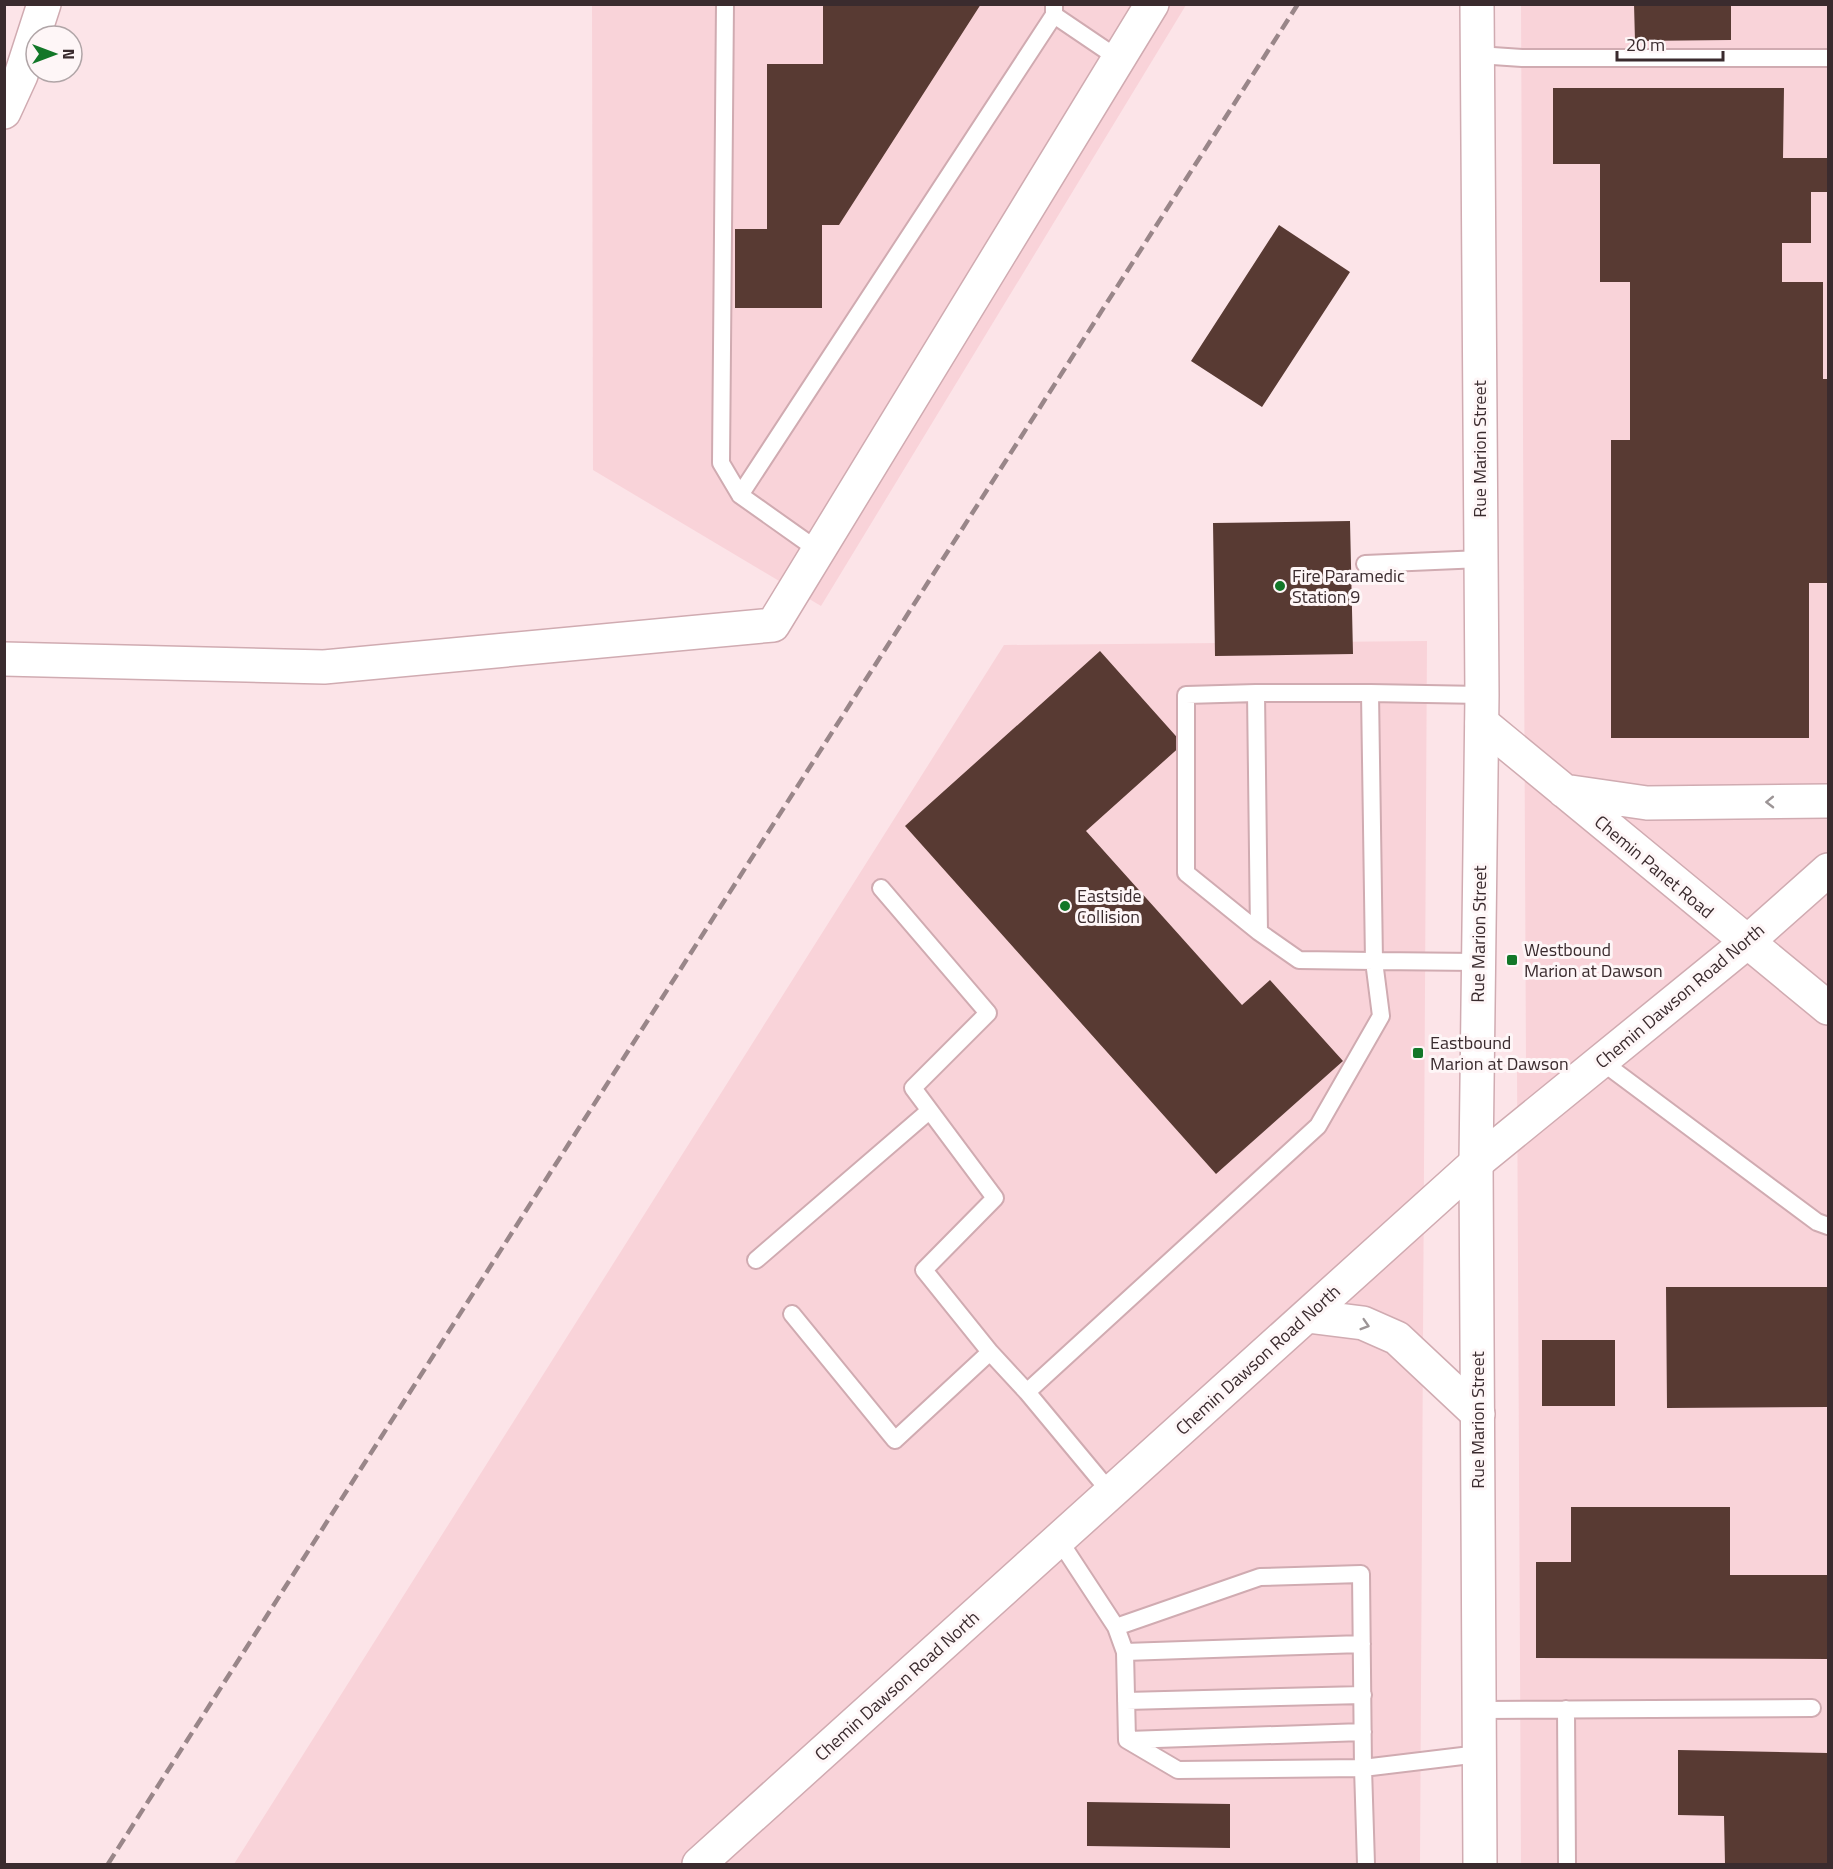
<svg xmlns="http://www.w3.org/2000/svg" width="1833" height="1869" viewBox="0 0 1833 1869" font-family="'Titillium Web',sans-serif">
<rect width="100%" height="100%" fill="#fce4e8"/>
<path fill="#f9d3d9" d="M592 5H1186L821 606 593 470Z
M1521 5H1828V1864H1521L1517 1065 1526 1064Z
M1427 641 1420 1864H234L1004 645Z"/>
<path fill="#583a33" d="M823 4H981L839 225H822V308H735V229H767V64H823Z
M1634 4H1731V40L1635 41Z
M1553 88H1784L1783 158H1828V192H1811V243H1782V282H1823V379H1828V583H1809V738H1611V440H1630V282H1600V164H1553Z
M1279 225 1350 272 1262 407 1191 361Z
M1350 521 1353 654 1215 656 1213 523Z
M1100 651 1183 744 1086 831 1242 1005 1270 980 1343 1061 1216 1174 905 826Z
M1666 1287H1828V1407L1667 1408Z
M1542 1340H1615V1406H1542Z
M1571 1507H1730V1575H1828V1659L1536 1658V1562H1571Z
M1678 1750 1828 1753V1864H1725L1724 1816 1678 1815Z
M1087 1802 1230 1804V1848L1087 1846Z"/>
<g fill="none" stroke-linecap="round" stroke-linejoin="round">
<g stroke="#d0abb1" stroke-width="20">
<path id="service" d="M725 4 721 463 740 495 819 551
M1054 15 1119 59
M1478 55 1522 58H1828
M740 495 1054 15V4
M1365 564 1481 559
M1256 693 1186 695V873L1259 932
M1370 693H1256L1259 932 1299 960 1374 961 1370 693 1482 695
M881 888 988 1013 913 1088 995 1198 924 1270 990 1352
M1601 1061 1817 1222 1828 1226
M756 1260 929 1111
M792 1314 895 1440 990 1352 1027 1392
M1111 1493 1027 1392 1318 1126 1381 1016 1374 961 1479 962
M1059 1540 1116 1627 1260 1577 1361 1574 1363 1768 1479 1754
M1116 1627 1125 1652 1127 1740 1178 1770 1363 1768 1366 1864
M1125 1652 1362 1644
M1126 1701 1363 1695
M1566 1709 1567 1864
M1479 1710 1812 1708
M1128 1740 1363 1732"/>
</g>
<g stroke="#d0abb1" stroke-width="36">
<path id="minor" d="M4 112 21 75 44 4
M4 659 324 667 773 625 1152 4"/>
</g>
<g stroke="#d0abb1" stroke-width="36">
<path id="tertiary" d="M1482 723 1828 1008
M1564 791 1647 803 1828 801
M1307 1316 1363 1323 1397 1338 1478 1414
M699 1864 1476 1163 1746 943 1828 870"/>
</g>
<g stroke="#d0abb1" stroke-width="36">
<path id="secondary" d="M1477 4 1482 695 1476 1163 1480 1864"/>
</g>
<use href="#service" stroke="#fff" stroke-width="16"/>
<use href="#minor" stroke="#fff" stroke-width="33"/>
<use href="#tertiary" stroke="#fff" stroke-width="33"/>
<use href="#secondary" stroke="#fff" stroke-width="33"/>
<path stroke="#998689" stroke-width="4.5" stroke-dasharray="12 6" stroke-linecap="butt" d="M108 1864 1298 4"/>
</g>
<defs><path id="oneway-chevron" d="M-2-3.5L2.5 0L-2 3.5" fill="none" stroke-width="1.6" stroke-linecap="round" stroke-linejoin="round" transform="scale(1.5)"/></defs>
<g stroke="#9c9596">
<use href="#oneway-chevron" transform="translate(1770 802) rotate(179)"/>
<use href="#oneway-chevron" transform="translate(1365 1325) rotate(17)"/>
</g>
<g fill="#127728" stroke="#fef6f7" stroke-width="2">
<circle cx="1280" cy="586" r="6"/>
<circle cx="1065" cy="906" r="6"/>
<rect x="1506" y="954" width="12" height="12" rx="3"/>
<rect x="1412" y="1047" width="12" height="12" rx="3"/>
</g>
<g text-anchor="middle" stroke-width="6" stroke-linejoin="round" paint-order="stroke">
<g font-size="18" fill="#3a2b2e" stroke="#fef6f7">
<text transform="translate(1480 449) rotate(-90)" y="6">Rue Marion Street</text>
<text transform="translate(1654 867) rotate(40)" y="6">Chemin Panet Road</text>
<text transform="translate(1479 934) rotate(-89)" y="6">Rue Marion Street</text>
<text transform="translate(1680 996) rotate(-40)" y="6">Chemin Dawson Road North</text>
<text transform="translate(1258 1360) rotate(-42)" y="6">Chemin Dawson Road North</text>
<text transform="translate(1478 1420) rotate(-90)" y="6">Rue Marion Street</text>
<text transform="translate(897 1686) rotate(-42)" y="6">Chemin Dawson Road North</text>
</g>
<g font-size="18" fill="#3a2b2e" stroke="#fef6f7" text-anchor="start">
<text x="1292" y="582">Fire Paramedic<tspan x="1292" dy="21">Station 9</tspan></text>
<text x="1077" y="902">Eastside<tspan x="1077" dy="21">Collision</tspan></text>
<text x="1524" y="956">Westbound<tspan x="1524" dy="21">Marion at Dawson</tspan></text>
<text x="1430" y="1049">Eastbound<tspan x="1430" dy="21">Marion at Dawson</tspan></text>
</g>
</g>
<rect width="1833" height="1869" fill="none" stroke="#3a2b2e" stroke-width="12"/>
<g transform="translate(54 54) rotate(90)"><circle r="28" fill="#fef6f7" stroke="#b0a5a7" stroke-width="1.5"/>
<path d="M0-4.5L10 22L0 15L-10 22Z" fill="#127728"/>
<text y="-9" font-size="16" font-weight="bold" text-anchor="middle" fill="#3a2b2e">N</text>
</g>
<path d="M1617 51v9h106v-9" fill="none" stroke="#3a2b2e" stroke-width="3"/>
<text x="1626" y="51" font-size="18" fill="#3a2b2e" stroke="#fef6f7" stroke-width="4.5" paint-order="stroke">20 m</text>
</svg>
